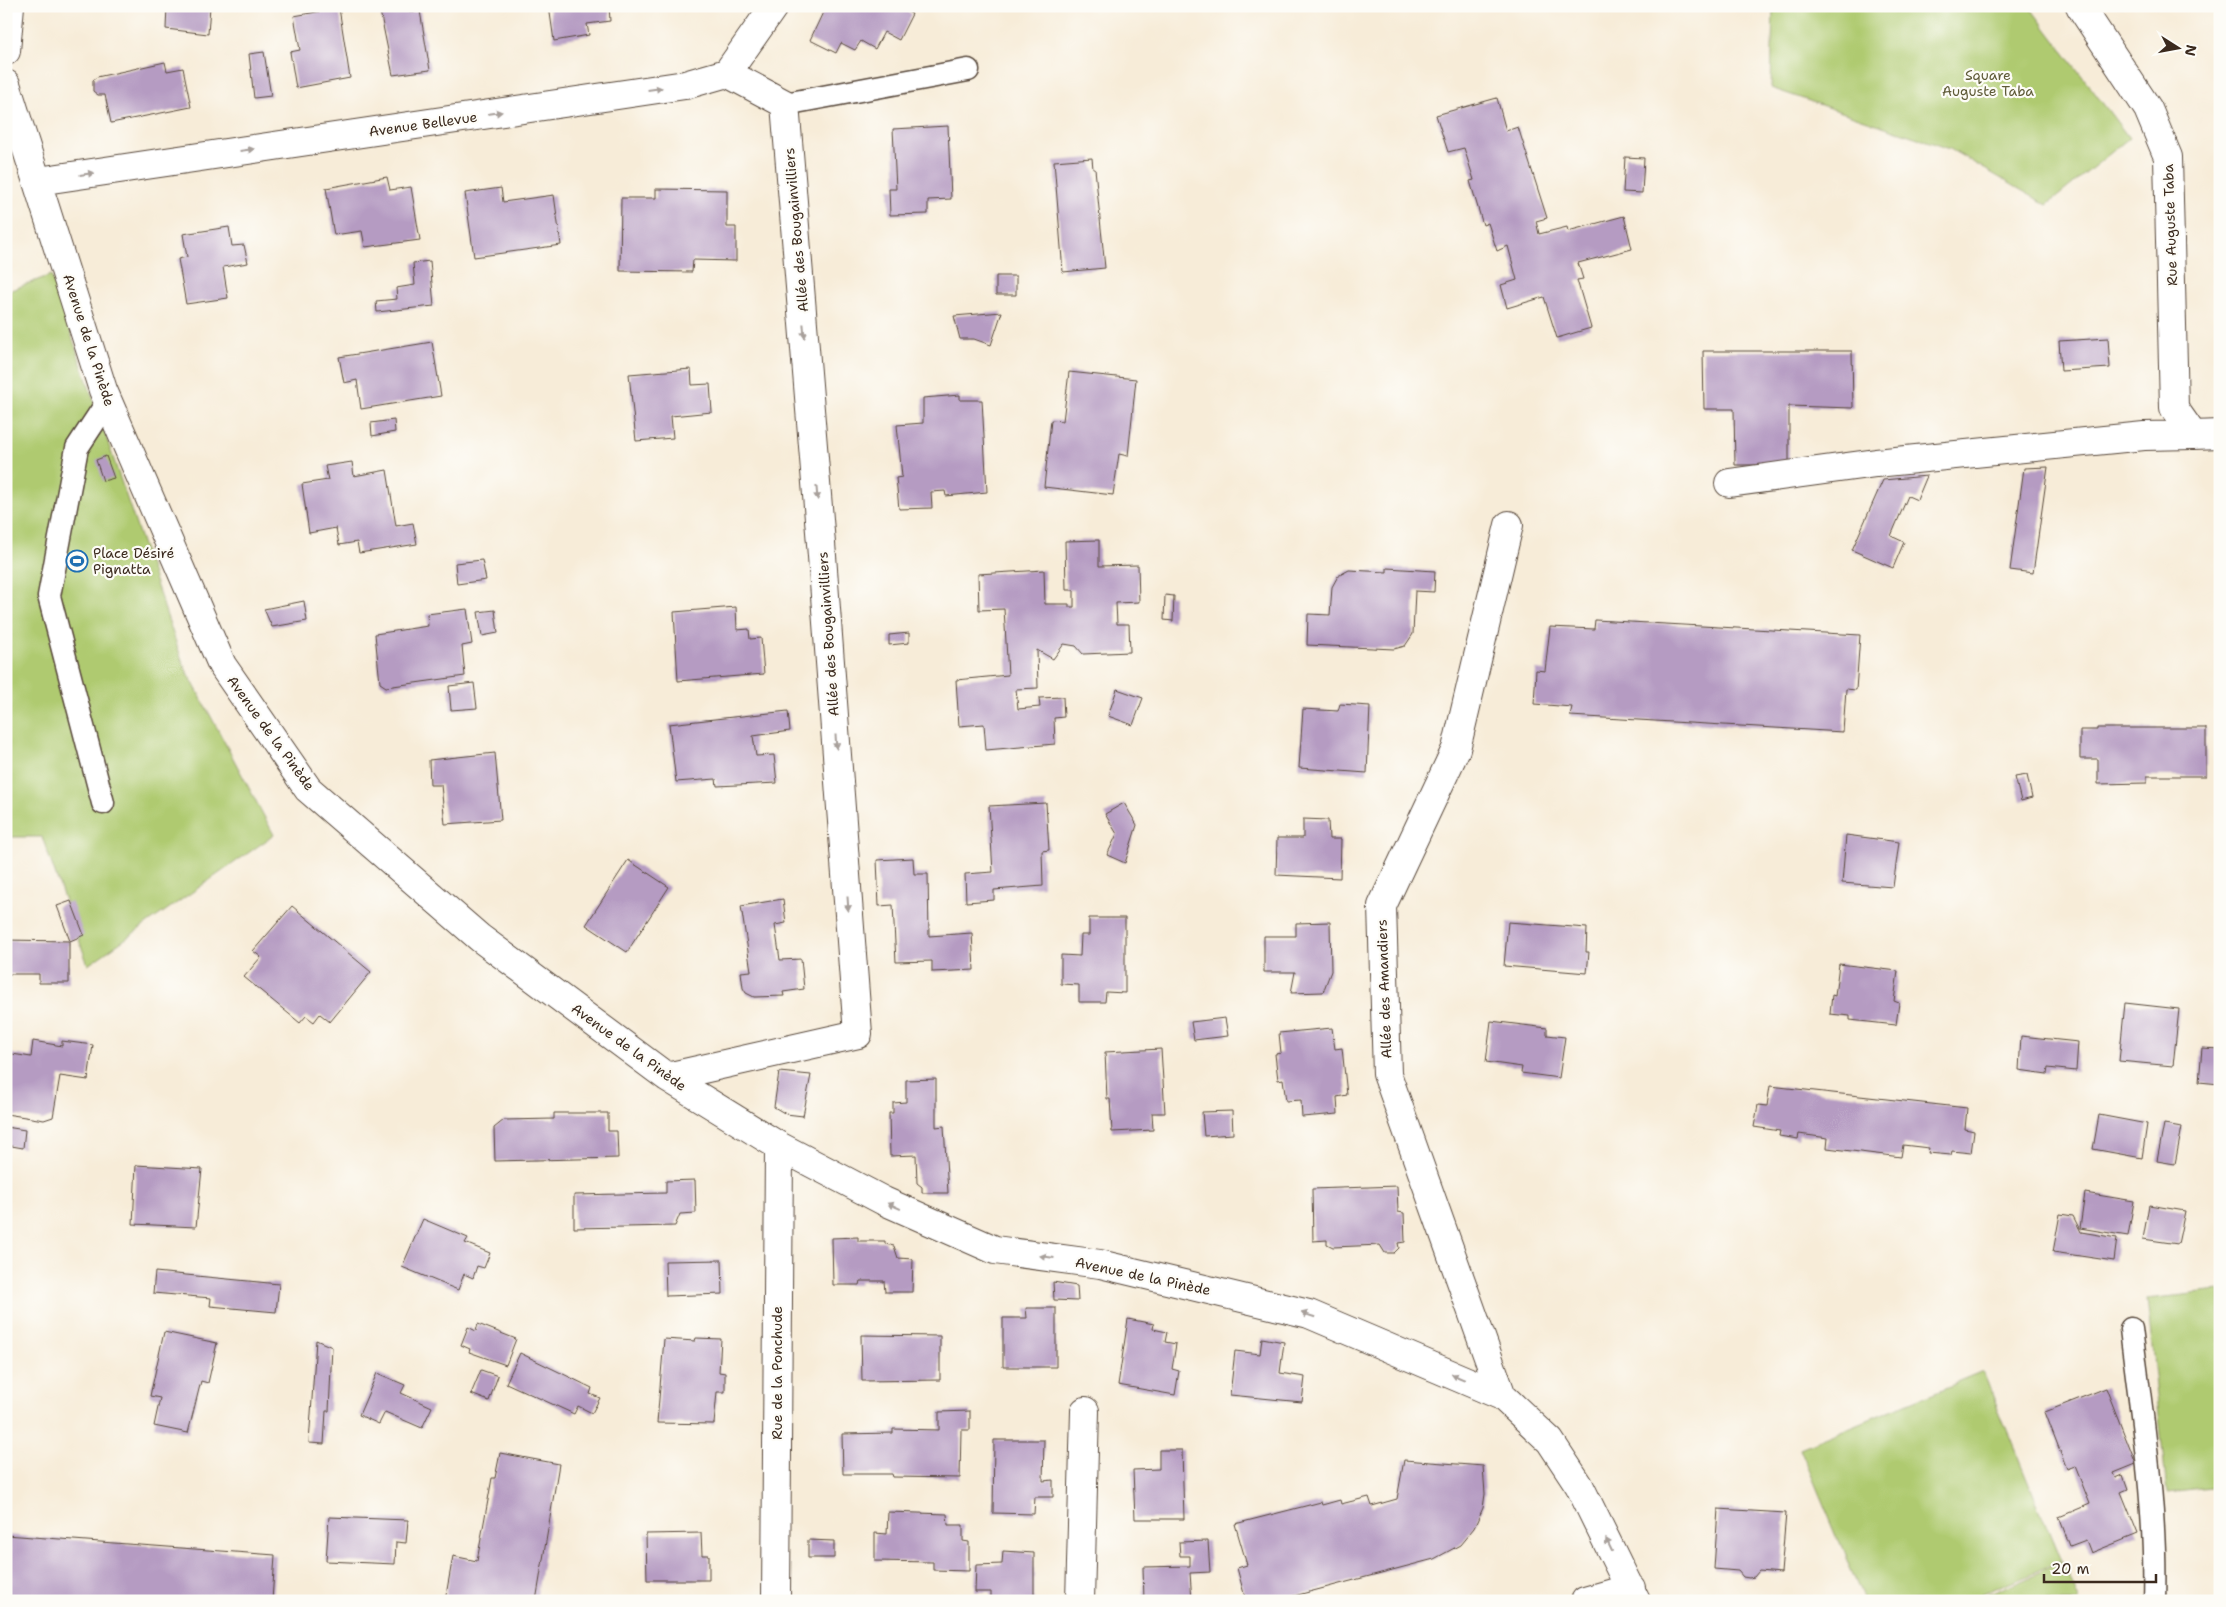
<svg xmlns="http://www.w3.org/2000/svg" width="2226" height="1607" viewBox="0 0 2226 1607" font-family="'Shantell Sans',sans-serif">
<rect width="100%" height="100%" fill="#fdfcf7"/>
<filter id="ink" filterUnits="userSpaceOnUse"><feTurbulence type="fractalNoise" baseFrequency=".02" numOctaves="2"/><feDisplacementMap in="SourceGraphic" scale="10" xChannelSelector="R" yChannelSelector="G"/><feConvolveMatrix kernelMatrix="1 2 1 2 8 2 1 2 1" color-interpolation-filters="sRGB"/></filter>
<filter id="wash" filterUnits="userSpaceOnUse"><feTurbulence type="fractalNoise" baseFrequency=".0096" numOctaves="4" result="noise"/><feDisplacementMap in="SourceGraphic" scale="20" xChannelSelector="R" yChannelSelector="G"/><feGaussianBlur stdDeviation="1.12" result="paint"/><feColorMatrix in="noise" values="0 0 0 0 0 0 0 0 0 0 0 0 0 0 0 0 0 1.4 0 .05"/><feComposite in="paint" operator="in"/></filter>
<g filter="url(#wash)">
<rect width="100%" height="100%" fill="#f7ecd8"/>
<path fill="#afca70" stroke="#757a47" d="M1773 6H2029L2129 138 2047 205 1950 149 1771 88Z
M51 275 184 666 274 835 88 965 42 837H6V292Z
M2220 1291V1487L2167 1493 2147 1299Z
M1983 1372 2061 1561 1964 1601H1864L1800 1448Z
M2062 1562 2079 1601H1974Z"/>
<g id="blocks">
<path fill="#b59bc2" d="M167 6H210L208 34 166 29Z
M379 6H410V12L420 11 430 70 393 75Z
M549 6H609L610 21 587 24 589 35 554 41Z
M826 6H896L912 14 899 40 884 32 875 49 861 41 855 50 841 43 836 53 810 40Z
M339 8 350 78 296 88 290 52 300 50 294 16Z
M264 52 271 96 254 98 249 54Z
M165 62 167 71 183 68 191 107 111 123 105 95H98L93 91V80L97 77Z
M1497 98 1506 131 1518 127 1547 218 1536 221 1539 234 1567 227 1568 231 1624 216 1632 249 1578 263 1583 279 1577 280 1591 328 1557 338 1544 297 1507 308 1501 285 1517 280 1508 246 1497 251 1488 223 1483 225 1470 181 1474 180 1464 148 1448 152 1436 115Z
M948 126 951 199 928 200V214L890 215 889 189H896L893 129Z
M1625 157 1644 158 1642 193 1623 192Z
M1092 158 1093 169H1095L1105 268 1063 272 1054 161Z
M387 177 390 190 411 187 420 240 365 247 362 231 334 235 326 188Z
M501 188 503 202 554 195 561 245 474 257 465 193Z
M656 189 727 190V227H736V261L693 260 692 272 620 271 621 198H656Z
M229 227 232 246 244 245 248 263 223 267 228 298 186 304 178 259 187 257 183 234Z
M430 261 434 306 377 312 376 301 397 299 396 288 415 285 413 263Z
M996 276H1016V295H996Z
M1002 312 991 345 974 339H960L954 316Z
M2108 338 2110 368 2061 371 2059 341Z
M432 342 441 396 361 409 357 380 344 383 339 357Z
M1703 351H1852L1853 408 1789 406V465H1735L1734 409H1704Z
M691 369 692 385 710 384 712 412 671 416 673 438 636 441 629 374Z
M1069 372 1136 379 1128 456 1119 454 1113 495 1044 487 1051 420 1063 421Z
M960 395V400H982L987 492 946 496 945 491 931 492 932 508 899 509 896 478 902 477 897 425 923 423V398Z
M394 420 395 432 372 436 371 423Z
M106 456 114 478 103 481 96 460Z
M352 462 354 476 387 470 396 526 413 523 417 544 359 553 357 542 339 545 336 528 309 533 302 484 328 480 325 466Z
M2048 467 2033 573 2010 570 2024 468Z
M1927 476 1917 500 1908 496 1891 536 1904 542 1893 568 1852 550 1883 480Z
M1099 540V566L1138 565 1139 602 1116 603 1117 624H1129L1130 652 1083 654 1076 646 1064 644 1053 659 1037 650 1038 688 1016 689 1018 709 1040 707 1039 698 1063 697 1064 717 1054 718 1055 744 986 750 984 724 959 726 956 680 1008 675 1004 609 979 610 978 574 1044 570 1045 604H1069V607H1074V590H1066L1065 541Z
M482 560 486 580 457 584 455 563Z
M1387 568 1435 571 1434 592 1415 591 1413 634 1405 646 1394 649 1307 645 1308 614 1330 615 1332 587 1338 576 1349 570 1387 572Z
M1165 595 1174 596 1173 621 1164 620Z
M304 601 307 621 272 627 264 609Z
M736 607 737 630 749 629 750 639 761 638 764 674 678 681 674 612Z
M467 609 472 644 462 646 465 676 386 687 380 683 375 634 428 626 427 614Z
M495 610 498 633 482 636 478 612Z
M1595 620 1860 635 1856 690 1846 689 1843 732 1570 716 1572 707 1534 704 1536 670 1545 671 1550 627 1594 629Z
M909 633V643L889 645V635Z
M474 683 477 708 451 710 449 686Z
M1117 689 1143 698 1133 725 1108 716Z
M1340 704 1370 706 1367 773 1299 768 1303 709 1338 711Z
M788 711 790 731 753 736 756 756 774 755 777 783 717 786 716 779 676 782 669 724Z
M2097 728H2206V776H2147V783L2098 784V759H2080V730H2097Z
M495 753 501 820 445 824 441 785H430L429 760Z
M2027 775 2032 798 2021 801 2015 777Z
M1046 803 1049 850 1042 851 1043 886 994 890V900L966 902 965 874 993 872 989 806Z
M1124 803 1137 825 1125 863 1107 855 1117 834 1105 814Z
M1303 819 1328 820 1329 839H1341L1340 878 1276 875 1277 838H1303Z
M1846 835 1899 842 1893 887 1842 883Z
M913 858 914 874H928L929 936 972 933 974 970 932 972V961L896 962 893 905 879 906 877 860Z
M628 860 669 887 627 952 586 925Z
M783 899 786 923 775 925 780 960 801 959 804 989 783 992 784 996 754 997 746 993 743 988 741 972 751 971 741 906Z
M71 901 84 935 70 941 57 906Z
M292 906 371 972 330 1022 320 1014 314 1022 306 1016 300 1023 244 977 261 957 253 951Z
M1089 918H1125V993L1106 992 1105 1002H1079V985L1061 984V955L1080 956 1081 935H1089Z
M1330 922 1331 971 1323 992 1291 993 1295 972H1264V936H1296V923Z
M1508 922 1587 928 1586 952H1589L1587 973 1504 966Z
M6 940 69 941V983H39V974H6Z
M1839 964 1898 971 1894 1001 1899 1003 1896 1025 1850 1020V1016L1830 1014 1832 995 1835 996Z
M2125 1003 2179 1009 2173 1066 2119 1061Z
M1225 1018 1228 1036 1194 1040 1191 1022Z
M1491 1021 1547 1028V1035L1565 1037 1559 1078 1521 1073 1522 1067 1486 1062Z
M1332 1028 1335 1049 1342 1048 1347 1095 1337 1097 1338 1114 1302 1117 1301 1100 1286 1101 1283 1079 1278 1080 1275 1054 1281 1053 1279 1033Z
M2021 1036 2078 1042 2076 1071 2048 1068 2047 1074 2019 1070Z
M33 1041 62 1046V1041L93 1045 88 1080 60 1076 53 1117 44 1120 6 1114V1053L31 1057Z
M2202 1048 2220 1049V1084L2199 1082Z
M1161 1049 1165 1113H1152L1153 1130 1112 1132 1110 1099H1107L1105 1052Z
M779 1072 811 1075 803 1116 786 1114 774 1107Z
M936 1079V1127L944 1126 948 1193H922V1187L917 1183 916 1155 890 1156 889 1113H893V1103L906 1102V1080Z
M1770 1086 1967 1108 1965 1129 1974 1131 1971 1153 1952 1151 1951 1155 1928 1153 1929 1148 1903 1145 1901 1157 1827 1148 1828 1138 1799 1134 1798 1139 1779 1136 1780 1131 1754 1127 1758 1105 1767 1106Z
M1232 1111 1233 1134 1204 1136 1202 1112Z
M554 1113H608V1131H617L618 1158 495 1161 494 1128 504 1120 554 1119Z
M2099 1115 2147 1124 2142 1158 2093 1149Z
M2164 1124 2182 1127 2175 1164 2157 1161Z
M6 1127 25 1130 23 1148 6 1145Z
M136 1165 202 1169 196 1227 133 1224Z
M695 1180 696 1213 680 1214 675 1226 574 1228V1195L666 1193V1181Z
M1397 1186 1398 1212 1404 1213 1405 1242 1398 1243 1399 1248 1394 1253H1385L1380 1245 1333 1247 1327 1244V1240L1313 1241 1312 1189Z
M2085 1193 2134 1201 2128 1236 2080 1228Z
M2149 1205 2185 1211 2178 1244 2143 1239Z
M2060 1214 2073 1216 2081 1232 2117 1238 2114 1261 2053 1252Z
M423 1219 468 1238 465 1243 490 1253 484 1268 477 1266 473 1278 464 1274 458 1290 402 1267Z
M858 1237V1241H885V1244L894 1246 898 1258 913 1259 912 1292H885L884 1281H860L859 1285H833L832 1238Z
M722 1260 723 1294 666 1296 665 1261Z
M155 1272 279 1284 276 1312 210 1306 211 1298 153 1293Z
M1053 1282 1077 1286 1078 1301 1054 1300Z
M1026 1308H1056V1367H1003V1318H1027Z
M1128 1319 1154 1324 1153 1329 1167 1332 1165 1342 1176 1344 1172 1369 1179 1371 1175 1395 1118 1385Z
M478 1324 516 1339 506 1365 469 1352 470 1349 461 1345 468 1327 476 1331Z
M164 1332 217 1343 208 1383 201 1381 188 1433 154 1426 160 1398 150 1396Z
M861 1335 940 1336V1380L862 1381Z
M696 1338 721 1339 719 1372 725 1373V1392H717L714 1424 657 1423 664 1339 695 1341Z
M1262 1338 1284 1342 1280 1373 1305 1377 1302 1402 1230 1395 1235 1351 1260 1354Z
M316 1340 332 1347 329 1411H326L324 1444 309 1443Z
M520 1353 592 1388 590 1394 600 1398 592 1413 578 1406 574 1414 506 1383Z
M481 1370 498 1376 489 1401 471 1394Z
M377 1373 405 1385 401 1393 432 1407 422 1428 385 1412 379 1424 359 1415Z
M2106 1388 2136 1464 2114 1473 2116 1478 2123 1475 2128 1489 2121 1492 2138 1534 2091 1553 2086 1540 2070 1546 2059 1517 2090 1504 2075 1466 2067 1469 2045 1412Z
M970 1411V1430H961L960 1478 893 1477 892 1474H843L842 1434 893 1433V1429L939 1430V1412Z
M994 1440H1044L1043 1481 1053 1480V1497H1035L1034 1514 993 1513Z
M1159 1450H1182L1184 1519H1135L1133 1470 1159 1469Z
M500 1453 559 1464 536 1601H445L453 1556 477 1561 492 1478H495Z
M1404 1460 1483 1466 1485 1494 1483 1508 1474 1528 1460 1545 1434 1559 1275 1601H1246L1237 1568 1247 1565 1235 1524 1321 1502 1322 1505 1340 1500 1341 1504 1369 1497 1372 1506 1397 1499Z
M1718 1509 1786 1513 1781 1573 1759 1571 1754 1577 1749 1578 1743 1577 1738 1571 1714 1569Z
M888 1512 947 1514 948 1525H963V1541L969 1542V1571L933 1570V1562L875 1561V1533L887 1534Z
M329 1517 408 1520 406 1543 396 1542 395 1564 326 1561Z
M701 1533 702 1555H709V1580H647L646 1534Z
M6 1535 275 1555 272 1601H6Z
M808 1540 834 1541V1558H808Z
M1208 1541 1210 1572 1190 1573 1192 1601H1144L1143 1567 1190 1566V1556H1180L1179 1542Z
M1003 1551 1034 1553V1601H991V1592H975L976 1565 1002 1564Z"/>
</g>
</g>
<g filter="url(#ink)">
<use href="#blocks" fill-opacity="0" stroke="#57473a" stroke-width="1"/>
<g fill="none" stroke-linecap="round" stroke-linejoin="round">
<g stroke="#57473a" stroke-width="25">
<path id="lane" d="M785 104 968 70
M103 803 49 596 77 448 108 401
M2131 1329C2142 1419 2157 1509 2154 1601"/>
</g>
<g stroke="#57473a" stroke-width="30">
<path id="street" d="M2080 6 2148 109 2168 157 2174 408 2193 435 2220 434
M6 51 10 6
M6 84 103 390 222 665 308 789 480 938 667 1077 779 1146 884 1201 995 1250 1100 1264 1309 1314 1502 1396 1550 1441 1579 1485 1636 1601
M38 181 685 85 727 73 774 6
M1729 483 1876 463 2144 436 2193 435
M667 1077 858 1034 822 556 785 104 727 73
M1502 1396 1387 1074 1382 906 1456 749 1509 525
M776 1601 779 1146
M1080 1601 1085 1411
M1585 1601 1631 1588"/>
</g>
<use href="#lane" stroke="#fff" stroke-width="22"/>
<use href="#street" stroke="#fff" stroke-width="28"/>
</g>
<defs><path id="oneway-solid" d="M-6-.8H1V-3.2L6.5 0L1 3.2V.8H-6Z" transform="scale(1.25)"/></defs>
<g fill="#a79f9a">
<use href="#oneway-solid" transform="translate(655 89) rotate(-8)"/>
<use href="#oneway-solid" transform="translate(495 113) rotate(-8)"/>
<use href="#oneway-solid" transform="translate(247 150) rotate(-8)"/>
<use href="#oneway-solid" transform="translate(87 174) rotate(-8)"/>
<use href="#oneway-solid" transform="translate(804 331) rotate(85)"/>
<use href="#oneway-solid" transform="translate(817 493) rotate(85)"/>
<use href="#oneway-solid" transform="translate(836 742) rotate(86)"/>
<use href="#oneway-solid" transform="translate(848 904) rotate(86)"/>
<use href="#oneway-solid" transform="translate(894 1206) rotate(-156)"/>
<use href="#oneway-solid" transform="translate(1047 1257) rotate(-172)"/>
<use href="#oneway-solid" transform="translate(1308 1315) rotate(-163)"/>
<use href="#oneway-solid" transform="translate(1458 1377) rotate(-157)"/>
<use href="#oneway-solid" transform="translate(1609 1545) rotate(-116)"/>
</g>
</g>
<defs>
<g id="stadium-ring" transform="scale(1.125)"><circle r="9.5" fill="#fdfcf7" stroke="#1f6fb2" stroke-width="1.5"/><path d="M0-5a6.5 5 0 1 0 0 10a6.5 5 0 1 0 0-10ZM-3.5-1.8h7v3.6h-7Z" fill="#1f6fb2"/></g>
</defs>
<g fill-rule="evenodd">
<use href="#stadium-ring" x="77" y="561"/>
</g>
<g text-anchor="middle" stroke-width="4.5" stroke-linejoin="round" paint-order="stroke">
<g font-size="14" fill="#5e5a37" stroke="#fdfcf7">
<text x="1988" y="80">Square<tspan x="1988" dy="16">Auguste Taba</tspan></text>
</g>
<g font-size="14" fill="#3b2a1e" stroke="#fdfcf7">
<text transform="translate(423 124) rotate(-8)" y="5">Avenue Bellevue</text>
<text transform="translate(2170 225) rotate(-92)" y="5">Rue Auguste Taba</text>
<text transform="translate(796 230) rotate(-95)" y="5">Allée des Bougainvilliers</text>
<text transform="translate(89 340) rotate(72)" y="5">Avenue de la Pinède</text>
<text transform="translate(828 634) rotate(-94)" y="5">Allée des Bougainvilliers</text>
<text transform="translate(271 733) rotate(54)" y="5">Avenue de la Pinède</text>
<text transform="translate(1384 989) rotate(-92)" y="5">Allée des Amandiers</text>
<text transform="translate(629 1047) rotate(36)" y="5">Avenue de la Pinède</text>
<text transform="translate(1143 1276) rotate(12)" y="5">Avenue de la Pinède</text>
<text transform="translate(777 1373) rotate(-90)" y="5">Rue de la Ponchude</text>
</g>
<g font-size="14" fill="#3b2a1e" stroke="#fdfcf7" text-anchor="start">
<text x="93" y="558">Place Désiré<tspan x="93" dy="16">Pignatta</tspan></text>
</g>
</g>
<rect width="2226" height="1607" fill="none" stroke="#fdfcf7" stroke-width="25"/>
<g transform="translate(2178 48) rotate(101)" stroke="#fdfcf7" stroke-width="4" paint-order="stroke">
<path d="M0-4L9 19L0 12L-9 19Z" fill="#3b2a1e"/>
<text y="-8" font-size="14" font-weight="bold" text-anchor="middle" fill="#3b2a1e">N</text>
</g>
<path d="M2044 1574v8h112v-8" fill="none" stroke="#3b2a1e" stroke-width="2.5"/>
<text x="2051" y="1574" font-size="15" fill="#3b2a1e" stroke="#fdfcf7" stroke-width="4" paint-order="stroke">20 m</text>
</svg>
